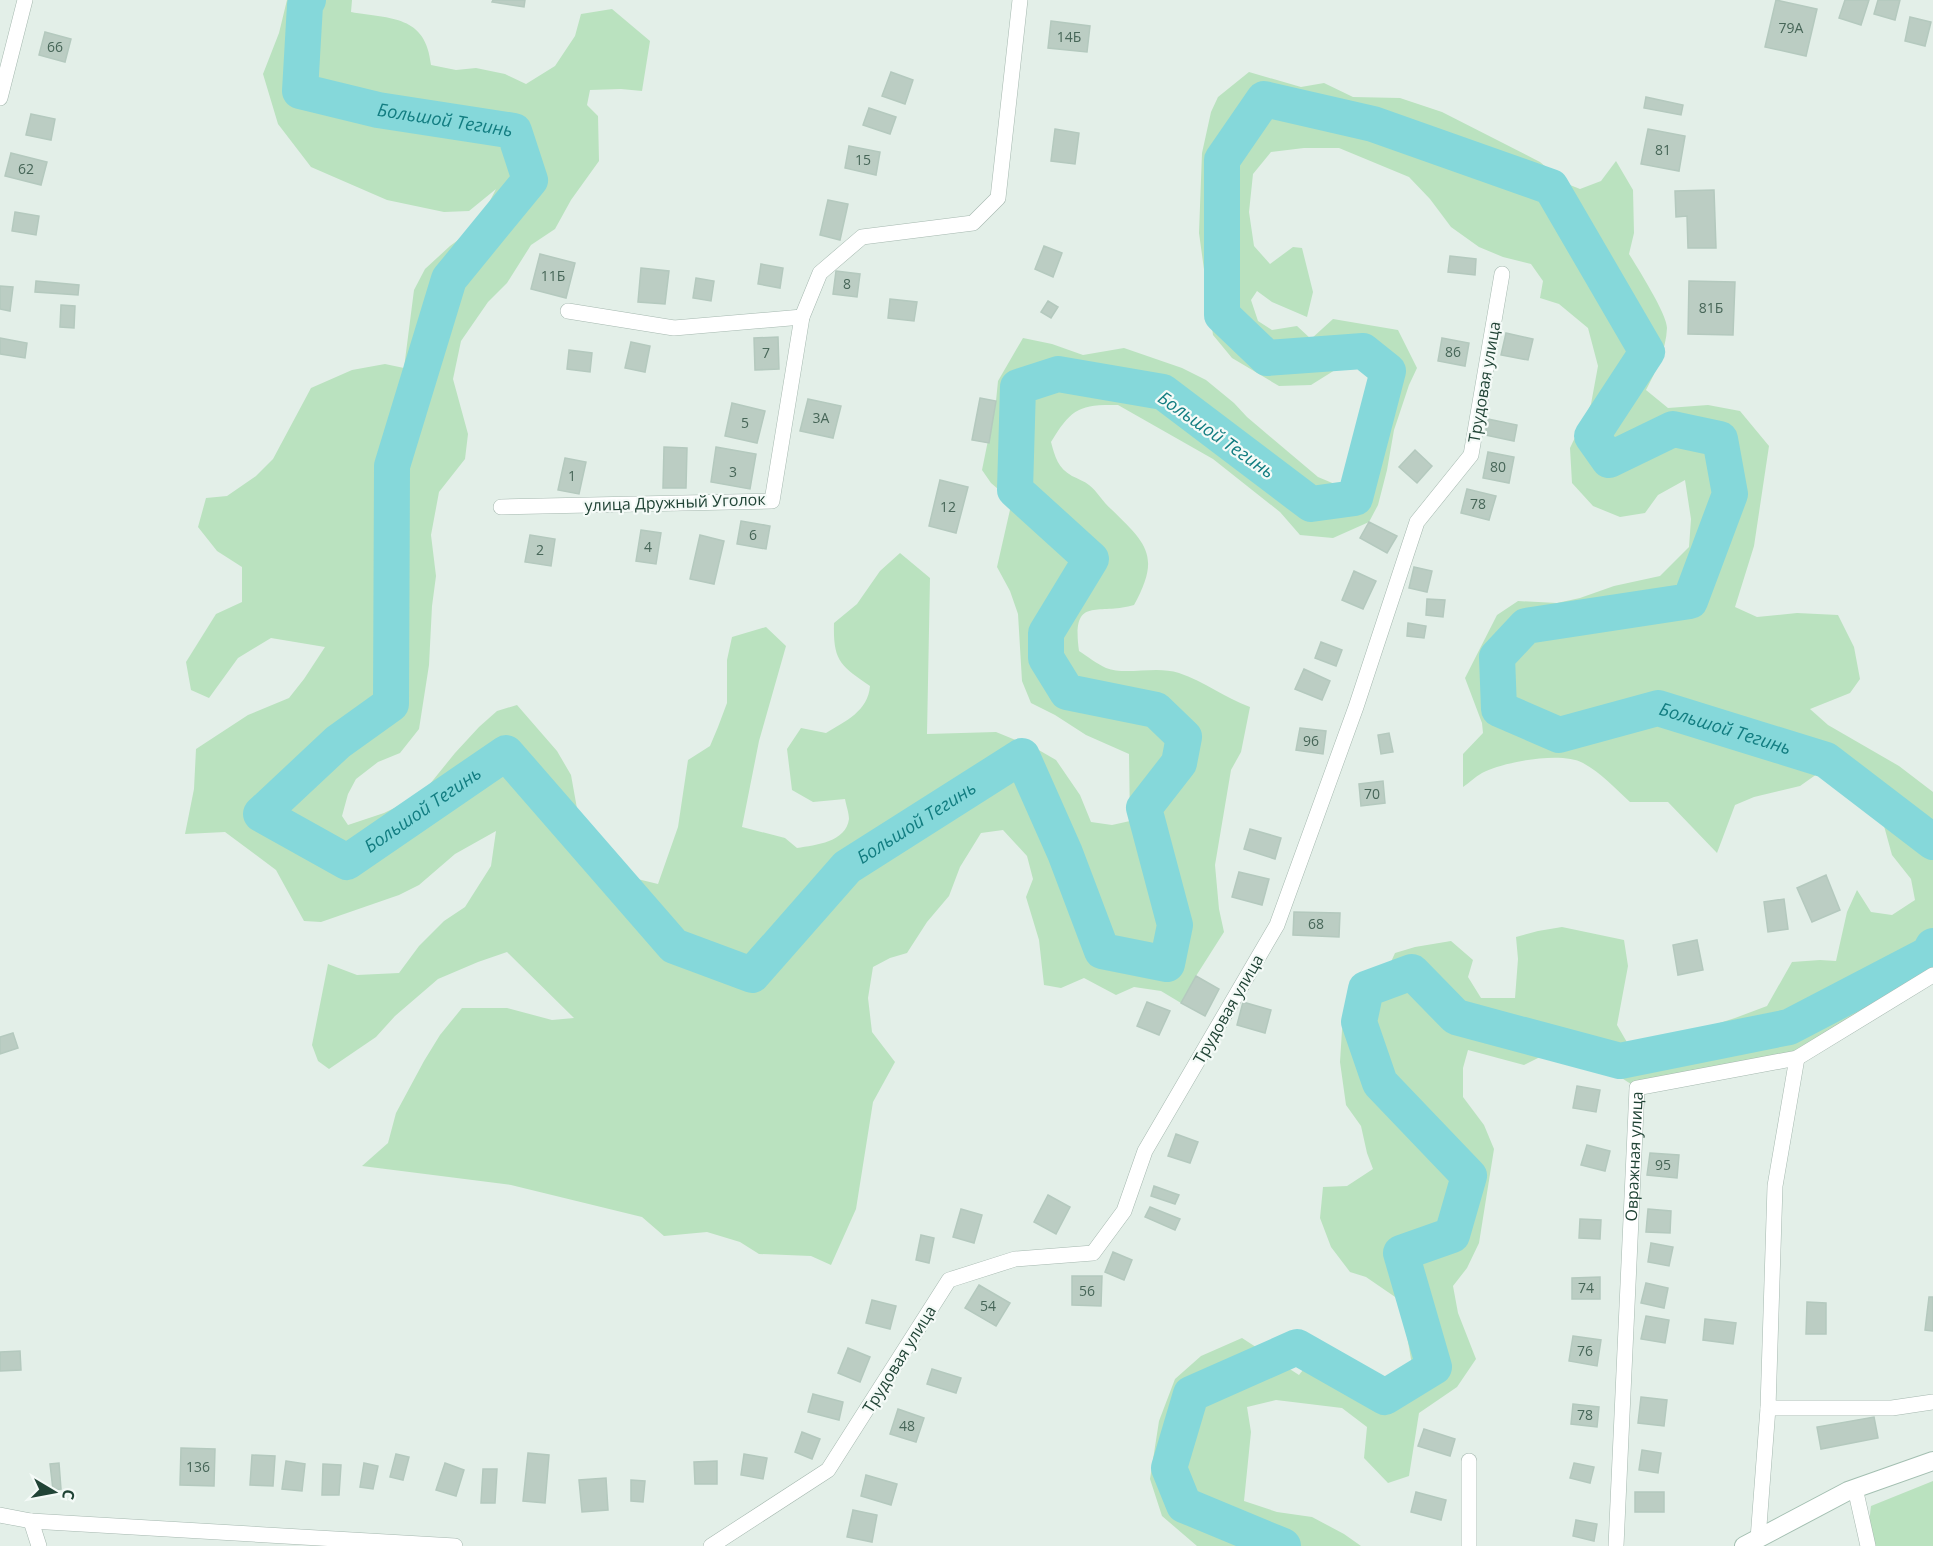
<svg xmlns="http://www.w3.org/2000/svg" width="1933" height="1546" viewBox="0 0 1933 1546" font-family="'Open Sans',sans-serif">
<rect width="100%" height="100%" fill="#e3efe8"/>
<path fill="#bae2bf" d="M287 0H352L351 12C391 19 426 15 431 65L456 70 476 68 505 74 526 84 555 66 575 36 581 14 612 9 650 41 642 91 621 89 590 90 587 105 598 116 599 161 571 200 555 229 531 245 507 283 488 302 461 341 453 379 468 434 465 459 439 492 431 535 436 576 432 606 429 665 419 729 400 753 378 762 356 779 348 794 342 816 348 825 384 813 421 795 455 753 479 727 497 711 517 705 557 751 571 775 578 814 592 835 611 854 621 875 658 884 678 827 688 760 710 746 718 727 727 703V660L732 637 766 627 786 646 759 741 742 827 785 838 797 848C816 845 846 842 849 819 849 813 846 805 845 799L813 802 792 790 787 749 801 728 826 733C846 721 868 711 870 686 840 665 833 661 834 623L857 604 880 571 900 553 930 578 927 734 996 732 1037 749 1056 760 1080 795 1091 822 1112 825 1130 821 1129 754 1086 735 1055 715 1031 703 1022 681 1018 614 1010 591 997 567 1012 501 991 483 982 470 996 401 998 381 1023 338 1052 344 1083 355 1124 348 1182 368 1206 380 1234 403 1247 417 1318 477 1349 490 1367 419 1371 393 1367 371 1351 360 1311 385 1279 386 1232 358 1213 335 1199 233 1202 153 1211 112 1218 97 1249 72 1301 87 1324 83 1353 97 1400 98 1442 112 1540 162 1565 183 1580 189 1601 181 1616 161 1633 190 1634 233 1629 254C1637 267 1667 314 1667 328 1666 350 1656 371 1646 390L1668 408 1708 405 1740 411 1769 446 1754 546 1735 607 1757 617 1797 613 1838 615 1854 647 1860 679 1850 693 1810 709 1828 725 1899 766 1933 792V973L1797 1058 1637 1088 1614 1073 1579 1058 1540 1057 1524 1065 1468 1050 1463 1068V1097L1484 1125 1494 1149 1479 1243 1467 1268 1453 1286 1458 1313 1476 1359 1457 1387 1419 1413 1409 1476 1388 1483 1364 1458 1367 1427 1342 1408 1276 1400 1247 1407 1251 1432 1244 1501 1277 1512 1312 1517 1344 1534 1361 1546H1197L1162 1516 1150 1479 1159 1421 1175 1379 1201 1356 1242 1338 1299 1375 1322 1346 1392 1381 1412 1365 1401 1301 1366 1277 1350 1272 1331 1247 1320 1218 1323 1187 1347 1186 1373 1169 1367 1153 1361 1126 1346 1105 1340 1062 1342 1030 1351 999 1376 995 1395 953 1415 947 1451 941 1473 960 1468 977 1481 998H1515L1518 959 1516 937 1538 931 1562 927 1624 940 1628 966 1617 1025 1628 1044H1655L1735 1018 1767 1006 1792 962 1820 960 1836 961 1847 912 1857 890 1871 912 1892 915 1915 900 1911 879 1892 855 1881 815 1847 784 1817 774 1800 786 1754 797 1735 805 1717 853 1668 802H1630C1615 788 1601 773 1583 763 1561 751 1503 762 1482 773 1475 777 1469 783 1463 787V754L1483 733 1482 723 1465 678 1497 615 1518 601 1557 603 1580 598 1614 586 1660 576 1689 547 1691 519 1685 480 1658 495 1645 513 1620 517 1593 506 1572 483 1570 448 1591 404 1598 366 1588 328 1559 304 1540 298 1543 281 1531 264 1503 257 1479 247 1451 227 1430 199 1409 177 1339 148H1304L1271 152 1253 174 1249 212 1254 246 1270 264 1293 247 1302 248 1313 292 1307 317 1272 302 1257 291 1251 300 1258 321 1272 330 1297 326 1311 339 1333 319 1398 330 1417 368 1409 385 1394 430 1387 470 1378 505 1369 522 1333 538 1300 535 1280 512 1213 459 1118 405C1079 404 1071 409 1051 442 1055 457 1058 468 1072 476 1078 479 1084 481 1089 485 1097 491 1103 502 1111 509 1147 544 1161 556 1134 605 1098 616 1071 594 1079 651 1087 656 1097 664 1106 668 1127 676 1155 665 1179 673 1204 681 1225 698 1250 707L1241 752 1231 770 1215 865 1219 909 1224 932 1196 976 1181 1003 1161 991 1134 987 1116 995 1084 978 1061 988 1044 985 1039 940 1026 897 1033 879 1027 856 1003 830 981 833 960 867 949 896 927 922 907 953 890 958 873 967 868 998 872 1032 895 1062 873 1102 856 1209 831 1265 811 1256 759 1254 740 1242 707 1232 664 1236 642 1217 511 1185 362 1166 388 1143 396 1113 424 1061 440 1035 462 1008H507L552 1020 574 1018 507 952 478 962 438 979 395 1016 376 1037 329 1069 318 1061 312 1045 328 964 357 975 399 973 419 946 444 921 465 907 491 866 496 831 455 854 419 885 399 895 321 922 304 921 276 870 225 832 185 834 194 789 196 749 248 715 289 698 304 679 325 647 271 638 238 658 209 698 191 690 186 662 216 614 242 602V567L217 551 198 527 206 498 227 496 256 476 273 459 311 388 352 370 385 364 404 368 414 290 425 269 450 246 477 226 496 189 469 211 444 212 387 200 311 167 278 124 263 74 279 33Z
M1933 1481V1546H1875L1869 1523 1871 1506Z"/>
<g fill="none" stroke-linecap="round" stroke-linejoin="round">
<g stroke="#85d8da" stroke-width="36">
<path id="s1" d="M308 0 305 5 300 91 378 110 514 131 530 180 449 279 392 466 391 704 338 742 261 814 347 862 506 753 674 946 752 975 847 867 1022 756 1065 853 1102 951 1167 964 1175 925 1144 808 1179 763 1184 737 1156 710 1067 692 1046 658V633L1091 559 1015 490 1018 387 1058 374 1163 392 1311 504 1355 498 1388 371 1363 351 1267 358 1222 315V160L1264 99 1373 124 1551 187 1647 352 1592 436 1609 460 1673 429 1720 439 1730 494 1690 601 1526 626 1497 657 1499 709 1559 735 1658 708 1826 760 1933 842"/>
<path d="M1283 1546 1184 1505 1169 1468 1191 1394 1297 1347 1385 1397 1434 1367 1401 1253 1452 1235 1469 1176 1380 1083 1359 1022 1366 989 1412 972 1456 1017 1620 1061 1789 1027 1929 954 1933 946"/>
</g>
</g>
<path fill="#bbcdc3" stroke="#b4c9be" stroke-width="1.5" d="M493 0H525L524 7 492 2Z
M1776 0 1817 9 1806 56 1765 47Z
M1845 0H1869L1861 25 1839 18Z
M1878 0H1900L1895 20 1874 14Z
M1910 17 1931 22 1925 46 1905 41Z
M1051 21 1090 26 1087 52 1048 48Z
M45 32 71 39 65 62 39 55Z
M891 72 913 80 905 104 882 96Z
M1646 97 1683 105 1681 115 1644 108Z
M869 108 896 117 890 134 863 125Z
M31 114 55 119 51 140 26 135Z
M1055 129 1079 133 1075 164 1051 161Z
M1648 129 1685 136 1679 171 1641 164Z
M849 146 880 152 876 175 845 168Z
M11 153 47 162 41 185 5 176Z
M1714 190 1716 248H1688L1687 216 1676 217 1675 191Z
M828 200 848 204 840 240 820 235Z
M15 212 39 216 36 235 12 231Z
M1044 246 1062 253 1053 277 1035 269Z
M540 254 575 263 566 298 531 289Z
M1450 256 1476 259 1475 275 1448 272Z
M761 264 783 268 780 288 758 284Z
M641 268 669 271 665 304 638 302Z
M836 271 860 274 857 297 833 294Z
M696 278 714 281 711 301 693 298Z
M36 281 79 285 78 295 35 292Z
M1689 281 1735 282 1733 335 1688 334Z
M0 286 13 287 10 311 0 309Z
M890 299 917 302 914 321 888 318Z
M1048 301 1058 307 1051 318 1041 312Z
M61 305 75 306 74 328 60 327Z
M1506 333 1533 339 1528 360 1501 355Z
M778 337 779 369 755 370 754 338Z
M0 338 27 343 25 358 0 354Z
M1442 338 1469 343 1465 366 1438 361Z
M631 342 650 346 645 372 625 368Z
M569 350 592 353 590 372 567 369Z
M980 398 996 401 989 443 972 440Z
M808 399 841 406 833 438 800 431Z
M732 403 765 411 757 443 725 436Z
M1488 419 1517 425 1514 441 1485 435Z
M664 447 687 448 686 488H663Z
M716 447 756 454 750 489 711 482Z
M1415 450 1432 466 1417 483 1399 467Z
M1488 452 1514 457 1509 483 1483 478Z
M565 458 586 462 579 494 558 490Z
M940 480 968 487 956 533 929 526Z
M1467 489 1496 496 1489 520 1461 513Z
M741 521 770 526 766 549 737 544Z
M1369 522 1397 536 1387 553 1360 538Z
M641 530 661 533 656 564 636 561Z
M530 535 555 539 551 566 525 562Z
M700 535 724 541 714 584 690 579Z
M1414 567 1432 571 1427 592 1409 588Z
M1354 571 1376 581 1363 609 1342 600Z
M1427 599 1445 600 1443 617 1426 615Z
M1408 623 1426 626 1424 638 1407 636Z
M1321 642 1342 650 1336 666 1315 658Z
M1304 669 1330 681 1322 700 1295 689Z
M1300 728 1326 731 1323 754 1296 750Z
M1389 733 1393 752 1381 754 1378 735Z
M1383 781 1385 803 1361 806 1359 784Z
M1250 829 1281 838 1275 859 1244 849Z
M1239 872 1269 879 1262 905 1232 897Z
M1826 875 1840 910 1812 922 1797 888Z
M1784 899 1788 929 1768 932 1764 902Z
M1294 912 1340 913 1339 937 1293 935Z
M1697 940 1703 970 1678 975 1673 945Z
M1196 976 1219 989 1205 1016 1181 1003Z
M1147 1002 1170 1011 1159 1035 1137 1026Z
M1243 1002 1271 1010 1265 1033 1237 1025Z
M13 1033 18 1048 0 1054V1037Z
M1577 1086 1600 1090 1596 1112 1573 1108Z
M1176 1134 1198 1142 1190 1163 1168 1156Z
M1587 1145 1610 1151 1605 1171 1581 1165Z
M1650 1153 1679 1155 1677 1178 1647 1175Z
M1154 1186 1179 1195 1175 1204 1151 1196Z
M1048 1195 1070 1207 1056 1234 1034 1222Z
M1150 1207 1180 1219 1175 1230 1145 1217Z
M961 1209 982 1215 974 1243 953 1237Z
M1648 1209 1671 1211 1670 1233 1646 1232Z
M1580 1219 1601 1220 1600 1239 1579 1238Z
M921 1235 934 1238 929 1263 916 1260Z
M1651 1243 1673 1247 1669 1266 1648 1262Z
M1113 1252 1132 1260 1124 1280 1105 1272Z
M1072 1276H1102L1101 1306 1072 1305Z
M1600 1277V1299H1572V1278Z
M1646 1283 1668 1288 1664 1308 1641 1303Z
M979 1285 1010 1303 996 1326 965 1308Z
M1929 1297H1933V1331L1925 1330Z
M872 1300 896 1306 890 1329 866 1323Z
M1807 1302 1826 1303V1334H1806Z
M1646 1316 1669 1320 1665 1343 1641 1339Z
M1705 1319 1736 1323 1733 1344 1703 1340Z
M1573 1336 1601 1340 1597 1366 1569 1361Z
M848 1348 870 1357 860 1382 838 1373Z
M20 1351 21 1370 0 1371V1352Z
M932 1369 961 1378 956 1393 927 1384Z
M813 1394 843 1402 839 1420 808 1412Z
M1641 1397 1667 1400 1664 1426 1638 1423Z
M1573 1404 1599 1407 1597 1427 1571 1424Z
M898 1409 924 1418 916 1442 890 1434Z
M1874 1417 1878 1438 1821 1449 1817 1427Z
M1424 1429 1455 1439 1450 1456 1418 1446Z
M802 1432 820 1439 812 1459 795 1452Z
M181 1448 215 1449 214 1486 180 1485Z
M1642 1450 1661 1453 1658 1473 1639 1470Z
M528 1453 549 1455 545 1503 523 1501Z
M396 1454 409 1457 403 1480 390 1477Z
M744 1454 767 1458 763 1479 741 1475Z
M252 1455 275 1456 273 1486 250 1485Z
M286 1461 305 1464 302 1491 282 1489Z
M717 1461V1484H695L694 1462Z
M59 1463 61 1489 53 1490 50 1464Z
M364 1463 378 1466 373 1489 360 1487Z
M445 1463 464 1470 456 1496 436 1490Z
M1574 1463 1594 1467 1590 1483 1570 1478Z
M323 1464 341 1465 339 1495H322Z
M483 1469H497L495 1503H481Z
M866 1475 897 1484 891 1505 861 1496Z
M606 1478 608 1510 582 1512 579 1480Z
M631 1480 645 1481 643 1502 631 1501Z
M1416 1492 1446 1500 1441 1520 1411 1512Z
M1635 1492H1664V1512H1635Z
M853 1510 877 1515 872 1542 847 1537Z
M1576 1520 1597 1524 1594 1541 1573 1536Z"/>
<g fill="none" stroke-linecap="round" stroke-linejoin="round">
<g stroke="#a5b8af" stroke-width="16">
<g id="street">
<path d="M0 98 25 0"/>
<path d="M568 311 674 328 802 317"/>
<path d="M501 507 772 501 802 317 820 273 862 237 973 223 998 198 1020 0"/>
<path d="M1768 1408H1892L1933 1402"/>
<path d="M1855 1488 1868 1546"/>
<path d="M0 1515 31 1521 455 1546"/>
<path d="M31 1521 39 1546"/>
<path d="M1758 1539 1768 1408 1775 1186 1797 1058"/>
<path d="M711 1546 828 1470 949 1280 1015 1259 1093 1253 1124 1211 1145 1151 1277 925 1356 707 1417 522 1471 455 1502 274"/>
<path d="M1469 1546V1461"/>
<path id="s2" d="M1616 1546 1637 1088 1797 1058 1933 975"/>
</g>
</g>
<g stroke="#a3bfb1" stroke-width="20">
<path id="secondary" d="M1744 1546 1848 1491 1933 1461"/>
</g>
<use href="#street" stroke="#fff" stroke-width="15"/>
<use href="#secondary" stroke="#fff" stroke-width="18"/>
</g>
<g text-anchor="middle" stroke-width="4.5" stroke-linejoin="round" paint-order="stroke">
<g font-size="14" fill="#476658">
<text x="1791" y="33">79А</text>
<text x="1069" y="42">14Б</text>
<text x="55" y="52">66</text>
<text x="1663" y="155">81</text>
<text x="863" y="165">15</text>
<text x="26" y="174">62</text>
<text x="553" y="281">11Б</text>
<text x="847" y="289">8</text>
<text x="1711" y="313">81Б</text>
<text x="1453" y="357">86</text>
<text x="766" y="358">7</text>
<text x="821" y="423">3А</text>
<text x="745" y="428">5</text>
<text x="1498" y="472">80</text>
<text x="733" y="477">3</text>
<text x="572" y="481">1</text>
<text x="1478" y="509">78</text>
<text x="948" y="512">12</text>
<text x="753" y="540">6</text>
<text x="648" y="552">4</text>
<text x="540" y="555">2</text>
<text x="1311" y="746">96</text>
<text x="1372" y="799">70</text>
<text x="1316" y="929">68</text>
<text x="1663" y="1170">95</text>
<text x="1586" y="1293">74</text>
<text x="1087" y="1296">56</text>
<text x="988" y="1311">54</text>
<text x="1585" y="1356">76</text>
<text x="1585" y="1420">78</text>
<text x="907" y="1431">48</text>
<text x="198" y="1472">136</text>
</g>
<g font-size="16" fill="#204335" stroke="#f4faf7">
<text transform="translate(1484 382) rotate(-80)" y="6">Трудовая улица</text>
<text transform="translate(675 502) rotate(-2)" y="6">улица Дружный Уголок</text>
<text transform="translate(1228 1009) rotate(-60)" y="6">Трудовая улица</text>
<text dy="6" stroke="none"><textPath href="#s2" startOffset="390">Овражная улица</textPath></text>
<text transform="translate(899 1359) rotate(-58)" y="6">Трудовая улица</text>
</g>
<g font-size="18" font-style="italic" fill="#127d81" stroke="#f4faf7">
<text dy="6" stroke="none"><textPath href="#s1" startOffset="240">Большой Тегинь</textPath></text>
<text transform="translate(1216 435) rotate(35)" y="6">Большой Тегинь</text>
<text dy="6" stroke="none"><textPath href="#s1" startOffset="5422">Большой Тегинь</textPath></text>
<text dy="6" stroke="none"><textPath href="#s1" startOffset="1284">Большой Тегинь</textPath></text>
<text dy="6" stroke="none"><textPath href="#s1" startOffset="1950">Большой Тегинь</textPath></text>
</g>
</g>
<g transform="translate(54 1492) rotate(100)" stroke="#f4faf7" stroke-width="4.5" paint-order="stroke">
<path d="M0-4.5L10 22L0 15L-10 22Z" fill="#204335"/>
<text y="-9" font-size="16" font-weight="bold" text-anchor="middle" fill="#204335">С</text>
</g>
</svg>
